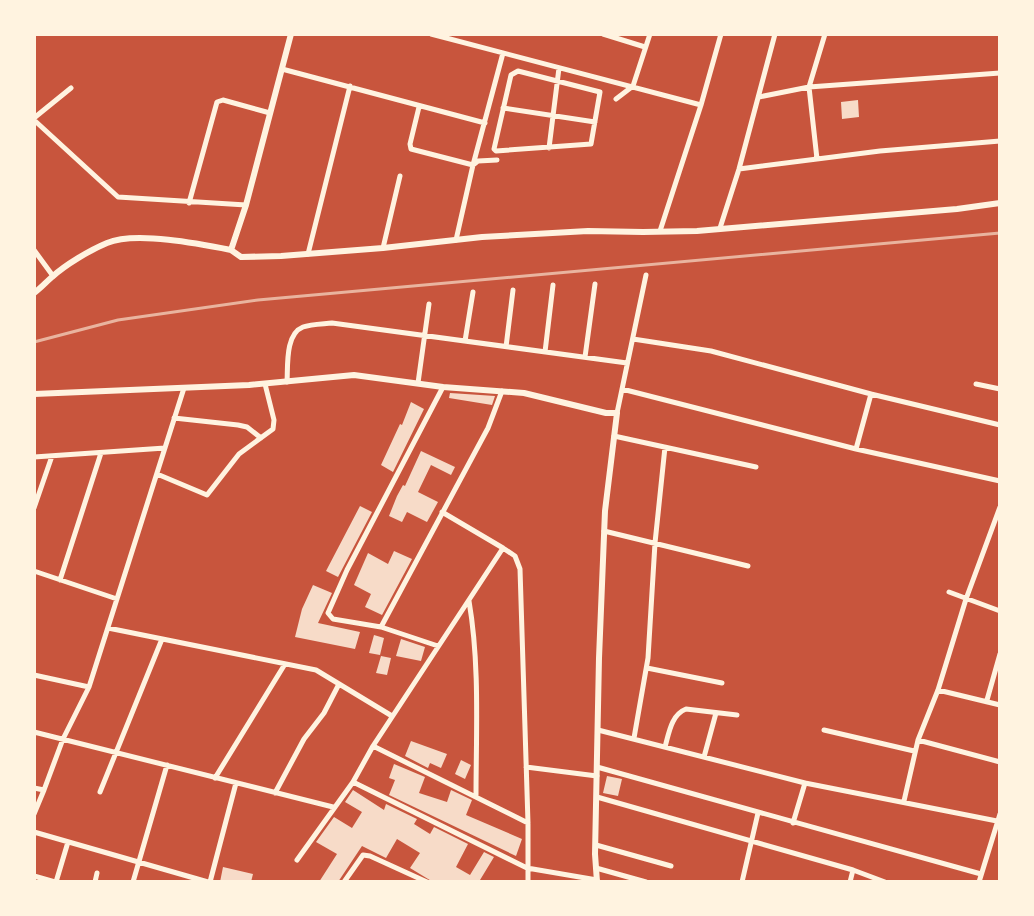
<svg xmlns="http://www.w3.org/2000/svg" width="1034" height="916" viewBox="0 0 1034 916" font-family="'Archivo Narrow',sans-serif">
<rect width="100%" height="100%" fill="#c8553d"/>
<path fill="#f7dbc8" d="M858 100 859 117 842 119 841 102Z
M450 393 495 396 492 405 449 398Z
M411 402 424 409 393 472 381 465 400 424 402 425Z
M421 451 455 467 451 475 431 465 418 492 438 502 427 522 407 512 402 522 389 516 397 496 403 485 405 486Z
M360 506 372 512 338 577 326 571Z
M394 551 412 559 382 615 365 607 371 594 354 585 368 553 388 564Z
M313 585 332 593 318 623 360 632 355 649 295 637 302 609Z
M374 635 384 638 380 655 369 653Z
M401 639 425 647 421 661 396 656Z
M381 656 391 658 387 675 376 673Z
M411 741 447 754 441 768 430 763 428 768 405 756Z
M461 760 471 765 465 779 455 774Z
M394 764 425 777 419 793 447 802 451 790 472 800 466 815 522 839 516 856 389 795 395 780 389 778Z
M607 776 622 779 618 796 603 793Z
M353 790 384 810 386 804 417 819 414 824 430 834 434 827 468 844 456 867 470 875 484 852 494 857 480 880 482 882H433L410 868 420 853 397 839 386 858 362 846 338 882H319L337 854 316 842 334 817 352 828 362 812 345 802Z
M223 867 253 874 251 882H220Z"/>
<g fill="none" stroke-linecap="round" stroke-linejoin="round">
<path stroke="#fff3e0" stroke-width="5" d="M431 34 701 105
M603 34 645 47
M282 69 485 123
M518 71 600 92 591 144 496 151 494 149 511 75Z
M759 97 809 87 1000 73
M616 99 633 86 650 34
M419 107 410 144 411 149 473 165 478 161 497 160
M503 108 595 122
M34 118 71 88
M34 120 118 197 246 205
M549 148 559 68
M817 159 809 87 825 34
M739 169 880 151 1000 141
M189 203 217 102 223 100 270 113
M720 228 739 169 775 34
M660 231 701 105 721 34
M456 240 473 165 503 53
M383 248 400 176
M34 250 53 276
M308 254 350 86
M633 339 711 351 871 394 1000 425
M465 341 473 292
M506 347 513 290
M545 352 553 285
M585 357 595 284
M287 382C288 366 285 334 303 327 311 324 323 324 332 323L627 363
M418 383 429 304
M976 384 1000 389
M622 389 856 449 1000 481
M617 413 646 275
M174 418 238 425 247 427 261 438
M614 436 756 467
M856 449 871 394
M34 457 165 448
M157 474 207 495 239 454 273 429 274 420 265 384
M34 508 52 456
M442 512 503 548
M604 531 748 566
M34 571 117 599
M60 580 101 453
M949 592 1000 611
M469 601C480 665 476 733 476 797
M381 627 488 428 502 391
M108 628 316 670 392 716
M438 646 381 627 333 619 328 613 347 570 443 387
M647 668 722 683
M34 675 89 687 63 739 44 790 34 788
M89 687 184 388
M938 690 1000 705
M987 700 1000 654
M598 730 805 783
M824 730 914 751
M34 732 333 807
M634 738 648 658 655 543 665 447
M918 740 938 690 966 599 1000 507
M373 746 528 823
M665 747C669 733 671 715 686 709L737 715
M704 757 716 713
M526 767 597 776
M597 767 981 874
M215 778 285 664
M353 782 527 868 597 880
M100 792 162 639
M275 793 304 739 324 713 339 684
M597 797 853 870 885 882
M904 801 918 740 1000 762
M34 814 44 790
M793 823 805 783 997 821
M34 832 208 882
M596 845 671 866
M297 860 353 782 373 746 503 548 515 556 520 569 528 823V882
M596 868 646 882
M34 876 55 882
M56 882 68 842
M95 882 97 873
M133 882 167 765
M210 882 236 783
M344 882 363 855 370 856 427 882
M742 882 758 813
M850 882 853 870
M979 882 1000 814"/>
<path stroke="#fff3e0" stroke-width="6" d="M291 34 246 205 231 250 241 257 281 256 383 248 482 237 588 231 643 232 697 231 957 209 1000 203
M34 293C41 288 46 282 52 277 65 265 90 250 107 243 135 231 201 244 231 250
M34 394 249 385 354 375 443 387 524 393 606 413H617L605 511 599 658 595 854 597 882"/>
<path stroke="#e9b49f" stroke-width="3" d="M34 342 118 320 258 300 1000 233"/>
</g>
<rect width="1034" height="916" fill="none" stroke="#fff3e0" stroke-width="72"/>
</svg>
